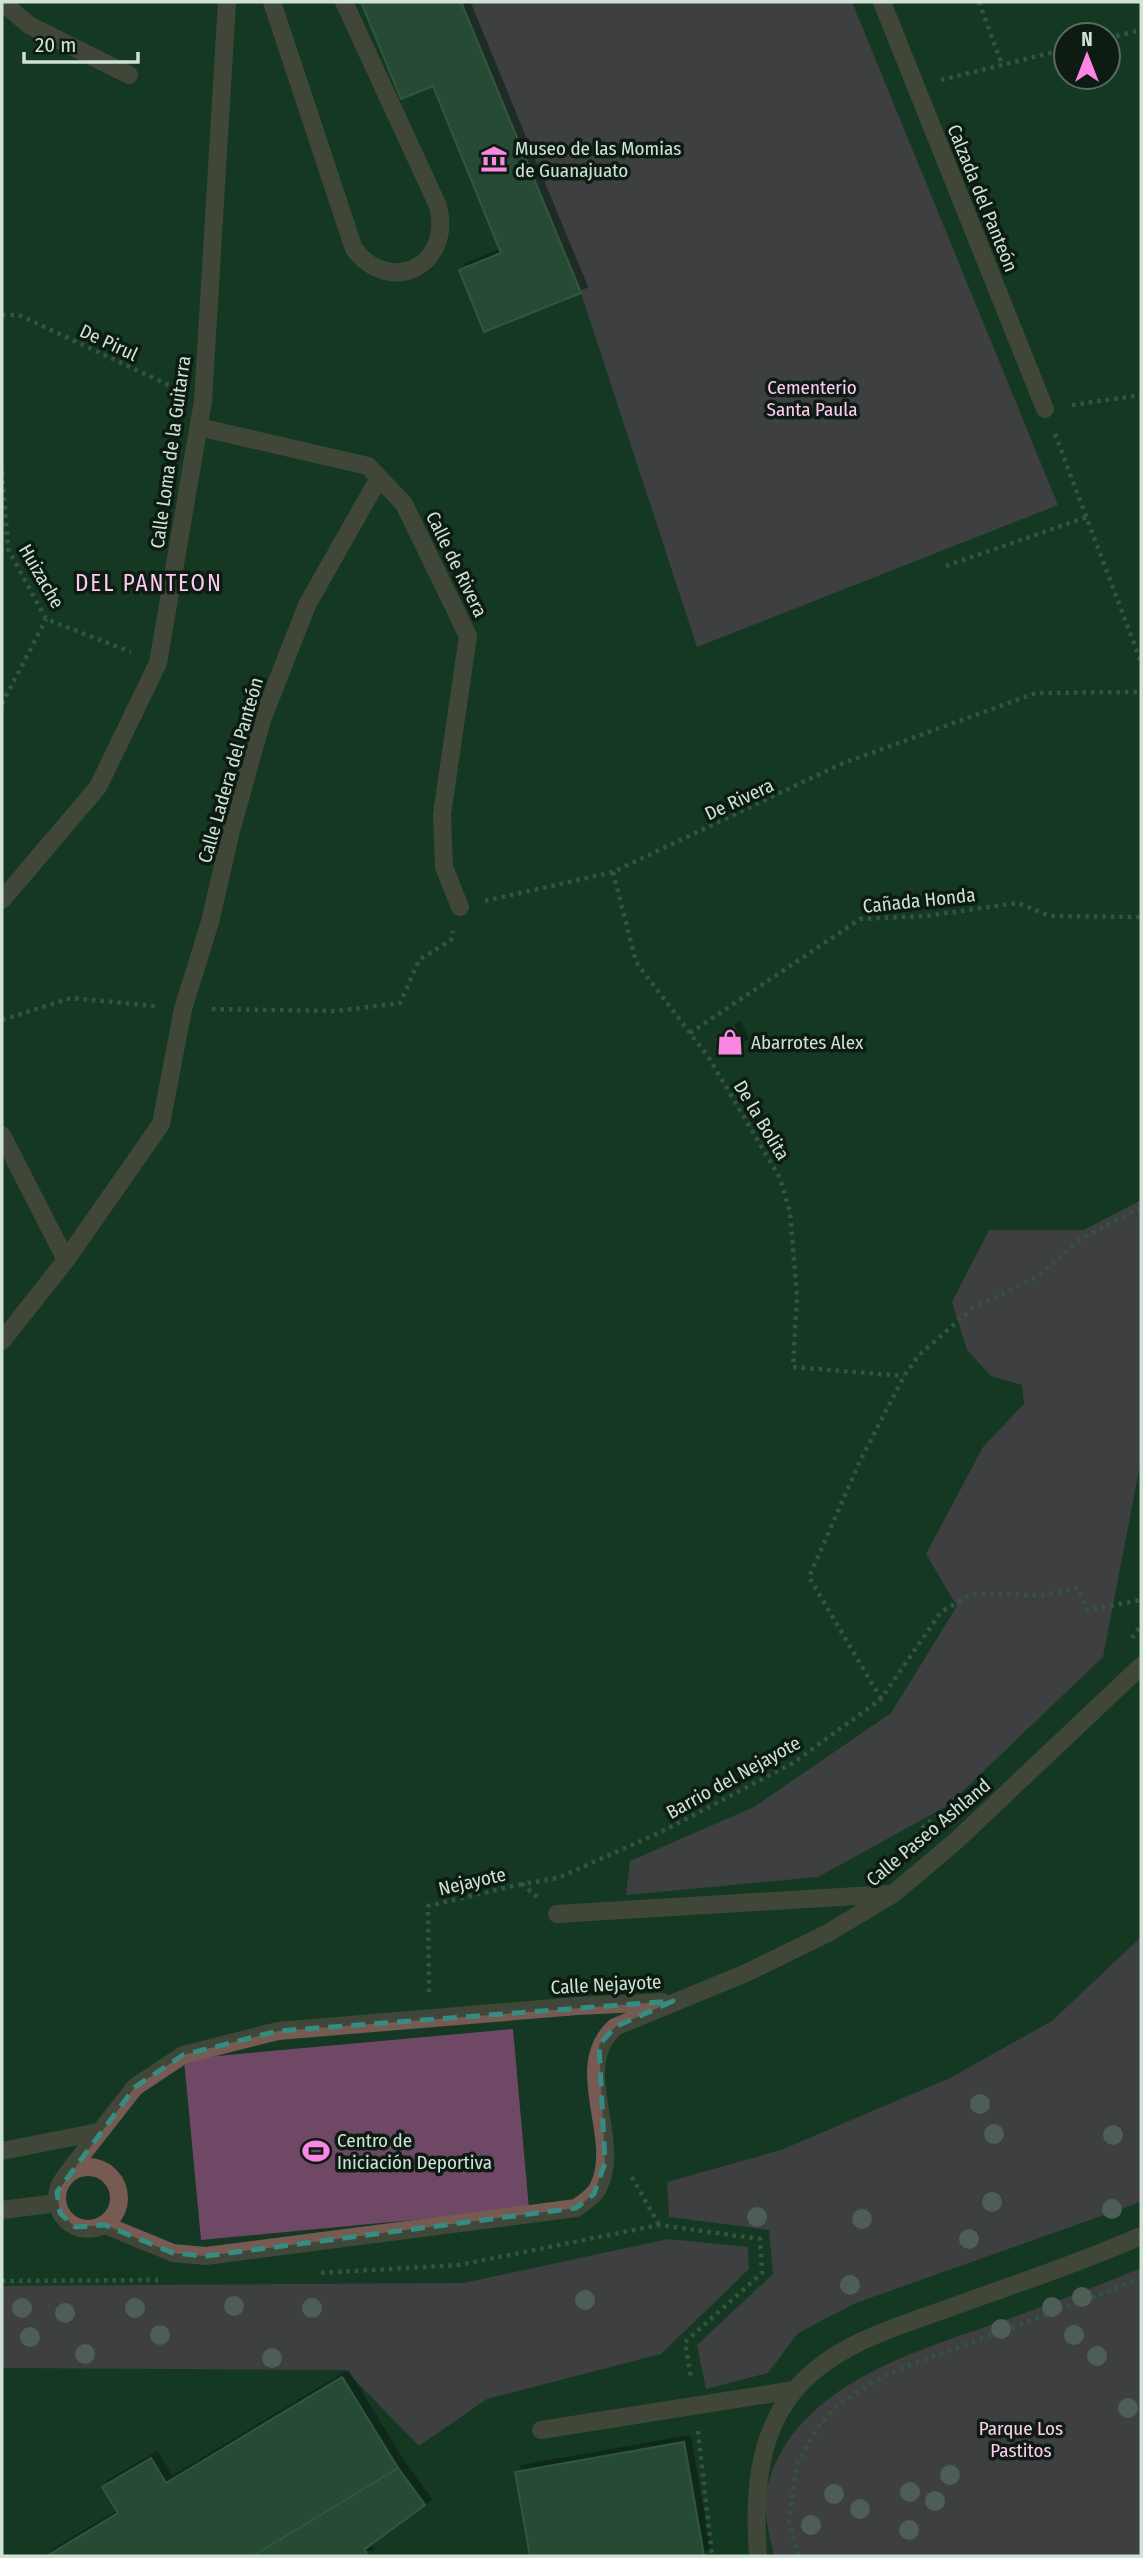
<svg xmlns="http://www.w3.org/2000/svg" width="1143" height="2558" viewBox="0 0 1143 2558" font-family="'Fira Sans Condensed',sans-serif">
<defs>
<filter id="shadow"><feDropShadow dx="6" dy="-6" stdDeviation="0" flood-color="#0009"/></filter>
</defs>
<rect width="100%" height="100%" fill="#143823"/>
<path fill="#6f4866" d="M461 2H852L1058 505 697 647 581 293Z
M1141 1200V1460L1103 1657 947 1806 818 1877 626 1895 630 1861 754 1807 891 1713 957 1606 926 1554 983 1447 1024 1404 1022 1385 991 1376 967 1350 952 1302 989 1230H1084Z
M1141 1937V2202L856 2303 798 2333 768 2373 706 2389 697 2345 773 2274 769 2230 669 2217 667 2182 781 2150 950 2078 1052 2021Z
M513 2029 529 2209 201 2240 184 2059Z
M668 2239 748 2247 749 2269 661 2354 487 2399 419 2446 345 2370 2 2368V2286L464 2283Z
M1141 2268V2556H774C768 2530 761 2504 770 2477 804 2379 924 2349 1011 2318 1055 2302 1098 2286 1141 2268Z"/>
<path fill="#3c6049" stroke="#547961" stroke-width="2" filter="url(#shadow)" d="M361 2H461L581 293 484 332 459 270 501 253 433 86 401 99Z
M734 1028 742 1045 725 1053 717 1040Z
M342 2377 398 2468 253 2556H47L118 2513 102 2487 151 2458 166 2483Z
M684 2442 704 2556H530L515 2472Z
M398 2468 425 2505 365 2549 367 2556H253Z"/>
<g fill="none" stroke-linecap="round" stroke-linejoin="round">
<path stroke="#597765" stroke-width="4.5" stroke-dasharray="3.5 5" stroke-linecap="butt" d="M979 2 1002 65
M1108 38 1141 30
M941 80 1066 49
M2 315H19L177 389
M1072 405 1141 395
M1055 434 1141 662
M2 472 8 549 46 619 131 652
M946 566 1087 517
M2 704 46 619
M613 872 636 962 709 1058 780 1178 790 1212 797 1296 793 1367 904 1376
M485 901 613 872 841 764 1036 693 1141 692
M212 1009 335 1011 400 1003 419 960 451 940 453 931
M2 1020 71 998 155 1006
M690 1033 860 919 925 916 1018 903 1050 916 1141 917
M1132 1638 1141 1625
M881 1699 809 1577 860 1461 904 1376 919 1355 973 1308 1039 1276 1076 1242 1141 1207
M922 1828 942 1811
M537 1897 522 1884 558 1878 663 1831 793 1763 881 1699 941 1612 972 1594 1044 1595 1078 1588 1087 1610 1141 1600
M429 1992 428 1906 522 1884
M632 2177 659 2225
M321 2273 459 2265 659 2225 760 2239 762 2273 685 2342 691 2377
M2 2281 158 2280
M698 2431 712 2556
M798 2556 789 2521 797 2464 820 2424 839 2404 889 2373 1141 2279"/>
<path stroke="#775a52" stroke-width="18" d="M2 2 29 25 129 75
M272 2 354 249C391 297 453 265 438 206L344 2
M882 2 1045 409
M199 427 368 466 404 504 468 636 442 814 444 867 460 907
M2 900 98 787 158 663 203 401 227 2
M2 1135 66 1260
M2 1341 66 1260 161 1124 183 1009 210 922 231 831 262 720 307 605 379 478
M557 1914 890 1894
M2 2151 98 2132
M57 2198a31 31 0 1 1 62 0a31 31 0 1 1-62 0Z
M66 2175 135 2087 183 2055 278 2031 577 2006 662 2002
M2 2210 57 2203
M105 2225 173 2253 206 2256 576 2208C584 2202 595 2196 599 2186 622 2136 570 2068 615 2027L746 1973 828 1933 893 1894 957 1840 1141 1666
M541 2430 794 2390
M758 2556C754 2499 756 2436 795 2390 833 2344 899 2326 952 2307 1015 2284 1080 2263 1141 2236"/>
</g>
<g fill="#958a95">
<circle cx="980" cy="2104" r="10"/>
<circle cx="994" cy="2134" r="10"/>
<circle cx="1113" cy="2135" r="10"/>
<circle cx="992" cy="2202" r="10"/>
<circle cx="1112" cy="2209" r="10"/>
<circle cx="757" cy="2217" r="10"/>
<circle cx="862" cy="2219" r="10"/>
<circle cx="969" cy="2239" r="10"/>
<circle cx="850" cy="2285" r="10"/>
<circle cx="1082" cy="2297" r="10"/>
<circle cx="585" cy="2300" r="10"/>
<circle cx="234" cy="2306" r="10"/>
<circle cx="1052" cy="2307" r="10"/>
<circle cx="22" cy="2308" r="10"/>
<circle cx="135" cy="2308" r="10"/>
<circle cx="312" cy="2308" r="10"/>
<circle cx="65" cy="2313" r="10"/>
<circle cx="1001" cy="2329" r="10"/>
<circle cx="160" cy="2335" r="10"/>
<circle cx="1074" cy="2335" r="10"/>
<circle cx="30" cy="2337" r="10"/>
<circle cx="85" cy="2354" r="10"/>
<circle cx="1097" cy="2356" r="10"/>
<circle cx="272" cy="2358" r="10"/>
<circle cx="1128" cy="2408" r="10"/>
<circle cx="950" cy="2475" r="10"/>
<circle cx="910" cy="2492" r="10"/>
<circle cx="834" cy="2494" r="10"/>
<circle cx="935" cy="2501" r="10"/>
<circle cx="860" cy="2509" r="10"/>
<circle cx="811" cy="2525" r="10"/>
<circle cx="909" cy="2530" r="10"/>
</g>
<path d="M0 0H1143V2558H0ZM673 2001 615 2027 599 2045 605 2163 594 2194 576 2208 206 2256 173 2253 105 2225 75 2227 60 2213 57 2192 135 2087 183 2055 278 2031Z" fill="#143823" fill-opacity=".55" fill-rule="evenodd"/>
<path fill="none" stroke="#358c83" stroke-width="5" stroke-dasharray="14 9" stroke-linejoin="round" d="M673 2001 615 2027 599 2045 605 2163 594 2194 576 2208 206 2256 173 2253 105 2225 75 2227 60 2213 57 2192 135 2087 183 2055 278 2031Z"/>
<defs>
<g id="museum-bare" transform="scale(2.1)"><path d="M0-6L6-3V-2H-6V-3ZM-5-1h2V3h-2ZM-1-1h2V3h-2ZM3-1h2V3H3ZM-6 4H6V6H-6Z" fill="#fc86e4" stroke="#0d1b12" stroke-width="2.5" paint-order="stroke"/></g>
<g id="shop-bare" transform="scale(2.1)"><path d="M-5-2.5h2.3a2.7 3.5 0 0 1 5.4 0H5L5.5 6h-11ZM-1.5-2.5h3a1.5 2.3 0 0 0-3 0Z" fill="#fc86e4" stroke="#0d1b12" stroke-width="2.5" paint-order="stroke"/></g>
<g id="stadium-bare" transform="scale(2.1)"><path d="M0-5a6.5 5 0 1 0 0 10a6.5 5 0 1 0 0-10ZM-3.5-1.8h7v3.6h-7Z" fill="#fc86e4" stroke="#0d1b12" stroke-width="2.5" paint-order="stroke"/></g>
</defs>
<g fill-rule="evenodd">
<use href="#museum-bare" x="494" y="159"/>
<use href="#shop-bare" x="730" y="1042"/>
<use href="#stadium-bare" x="316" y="2151"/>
</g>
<g text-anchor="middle" stroke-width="7" stroke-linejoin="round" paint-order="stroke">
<g font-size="19" fill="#cfe2d5" stroke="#0d1b12" text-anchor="start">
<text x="515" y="155">Museo de las Momias<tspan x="515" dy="22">de Guanajuato</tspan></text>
<text x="751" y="1049">Abarrotes Alex</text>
<text x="337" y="2147">Centro de<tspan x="337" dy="22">Iniciación Deportiva</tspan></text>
</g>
<g font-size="19" fill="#cfe2d5" stroke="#0d1b12">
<text transform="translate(983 198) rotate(68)" y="7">Calzada del Panteón</text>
<text transform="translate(109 342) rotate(25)" y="7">De Pirul</text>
<text transform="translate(170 452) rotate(-82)" y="7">Calle Loma de la Guitarra</text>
<text transform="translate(457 564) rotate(64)" y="7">Calle de Rivera</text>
<text transform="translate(42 576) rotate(60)" y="7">Huizache</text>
<text transform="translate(230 770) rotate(-74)" y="7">Calle Ladera del Panteón</text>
<text transform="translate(739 799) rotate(-25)" y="7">De Rivera</text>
<text transform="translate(919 900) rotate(-6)" y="7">Cañada Honda</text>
<text transform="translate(762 1120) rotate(59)" y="7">De la Bolita</text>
<text transform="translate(733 1777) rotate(-29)" y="7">Barrio del Nejayote</text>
<text transform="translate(928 1832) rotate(-40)" y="7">Calle Paseo Ashland</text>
<text transform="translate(472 1881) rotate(-13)" y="7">Nejayote</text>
<text transform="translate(606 1984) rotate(-3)" y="7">Calle Nejayote</text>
</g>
<g font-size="19" fill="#fecdf2" stroke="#0d1b12">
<text x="812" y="394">Cementerio<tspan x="812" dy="22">Santa Paula</tspan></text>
<text x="1021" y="2435">Parque Los<tspan x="1021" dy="22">Pastitos</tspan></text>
</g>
<g font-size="23" letter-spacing="2" fill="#fec8f0" stroke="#0d1b12">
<text x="149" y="591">DEL PANTEON</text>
</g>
</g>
<rect width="1143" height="2558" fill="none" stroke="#cfe2d5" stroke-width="7"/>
<g transform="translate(1087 56)"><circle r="33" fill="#0d1b12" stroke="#5b6b60" stroke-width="2"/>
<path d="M0-5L12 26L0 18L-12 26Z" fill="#fc86e4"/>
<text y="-10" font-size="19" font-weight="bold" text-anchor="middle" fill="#cfe2d5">N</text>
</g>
<path d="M24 52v10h114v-10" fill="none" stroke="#cfe2d5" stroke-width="3.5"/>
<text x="35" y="52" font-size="21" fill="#cfe2d5" stroke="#0d1b12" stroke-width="5" paint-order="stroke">20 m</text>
</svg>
